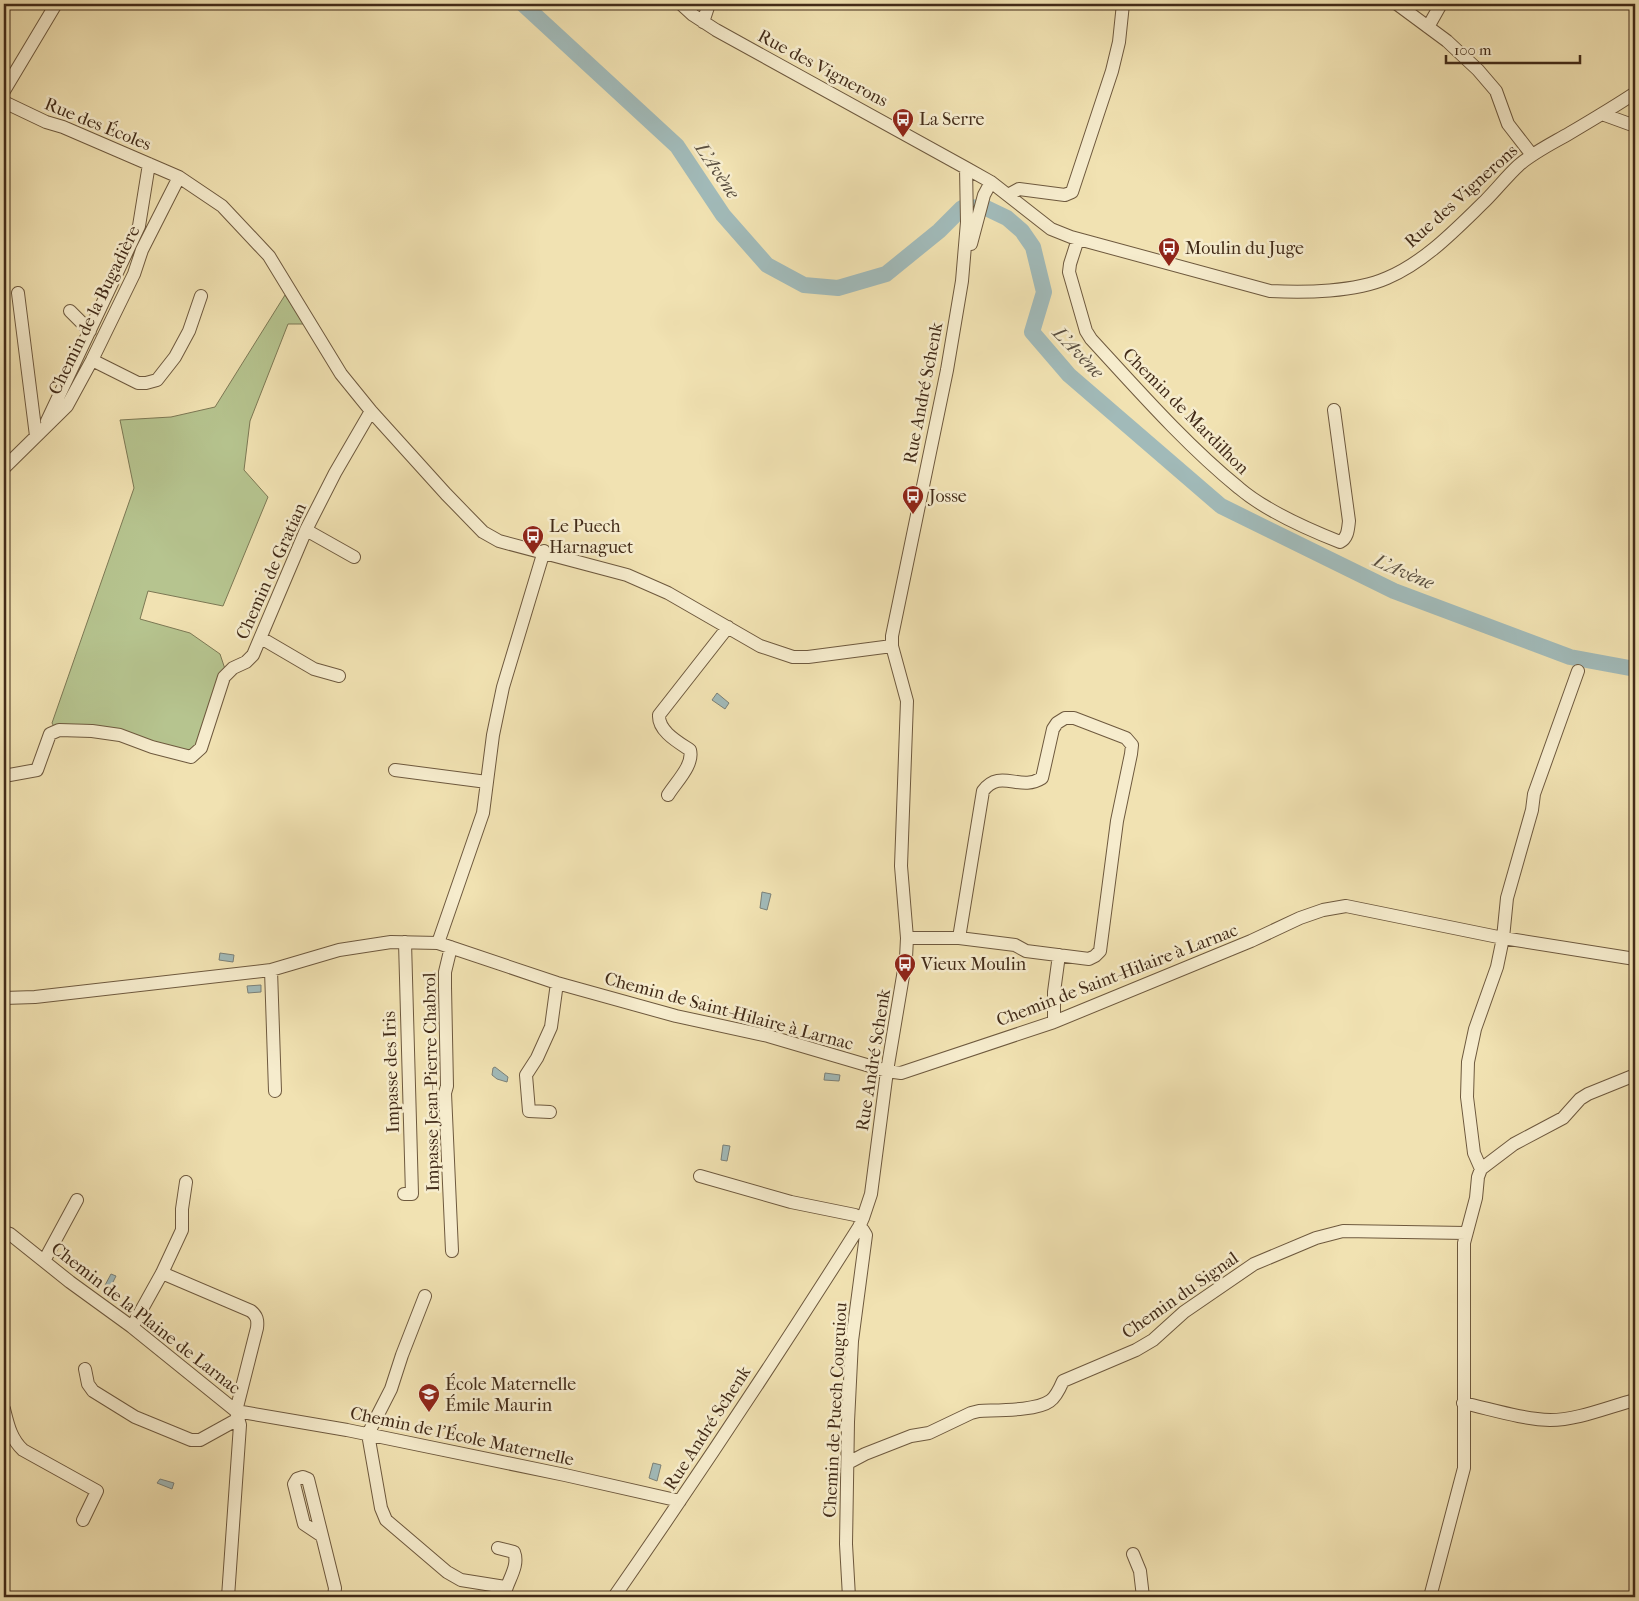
<svg xmlns="http://www.w3.org/2000/svg" width="1639" height="1601" viewBox="0 0 1639 1601" font-family="'IM FELL French Canon',serif">
<rect width="100%" height="100%" fill="#f1e2b2"/>
<filter id="stains"><feTurbulence type="fractalNoise" baseFrequency=".004" numOctaves="4"/><feColorMatrix values="0 0 0 0 .2 0 0 0 0 .09 0 0 0 0 .02 0 0 0 .5 -.17"/></filter>
<radialGradient id="worn" r=".72"><stop offset=".6" stop-color="#630" stop-opacity="0"/><stop offset="1" stop-color="#630" stop-opacity=".3"/></radialGradient>
<path fill="#b6c48f" stroke="#7c7854" d="M285 295 304 324H288L250 421 244 470 268 497 223 606 148 591 140 619 190 633 220 654 225 669 200 743 189 752 86 726 57 732 52 723 134 488 120 420 171 417 215 407Z"/>
<path fill="#a1bab9" stroke="#7b8179" d="M717 693 729 703 725 709 712 700Z
M762 892 771 894 767 910 760 908Z
M220 953 234 955 233 962 219 960Z
M261 985V992L248 993 247 986Z
M495 1067 508 1077 507 1082 497 1079 492 1075 493 1068Z
M825 1073 840 1075 839 1081 824 1080Z
M723 1145 730 1146 727 1161 721 1160Z
M111 1274 116 1276 108 1292 103 1289Z
M653 1463 661 1465 657 1481 649 1478Z
M160 1479 174 1483 172 1489 157 1483Z"/>
<g fill="none" stroke-linecap="round" stroke-linejoin="round">
<path stroke="#a1bab9" stroke-width="16" d="M523 4 677 146 723 215 767 265 804 285 838 288 886 274 939 231 962 208 984 207 1007 218 1022 231 1033 247 1044 292 1032 332 1069 375 1221 506 1394 591 1570 657 1635 669"/>
<g stroke="#6e593e" stroke-width="14">
<path id="minor" d="M681 4 693 15 716 30 966 168 991 182 1051 229 1071 237 1270 291C1305 293 1355 292 1387 278 1425 262 1456 229 1485 201 1497 189 1507 176 1519 165 1534 152 1553 143 1570 133 1592 120 1614 107 1635 93
M1397 4 1447 41 1478 70 1496 91 1508 124 1532 155
M703 22 709 4
M1428 27 1441 4
M4 91 56 4
M4 102 46 122 63 127 179 177 222 206 269 256 341 374 371 411 446 494 483 532 499 541 627 575 668 593 760 646 793 657H808L892 646
M1602 114 1635 126
M1008 195 1019 189 1065 195 1072 192 1112 71 1119 42 1123 4
M1078 239 1070 264 1069 272 1086 331 1091 339C1137 389 1186 445 1239 488 1266 511 1307 529 1340 542 1348 538 1348 529 1349 521L1334 410
M971 244 984 195 991 182
M18 293 36 436
M70 311 90 331
M92 360 138 383H146L157 380 175 357 189 331 201 296
M47 421 139 226 149 164
M4 468 67 406 92 360 134 274 142 250 179 177
M306 530 354 557
M261 638 314 669 339 676
M395 770 487 782
M4 776 37 770 50 734 59 730 92 731 120 735 152 747 191 757 201 748 224 677 233 668 246 662 253 655 306 530 335 473 371 411
M668 795C676 782 694 765 690 750 678 742 658 731 659 715L728 627
M907 938H959L1015 945 1026 951 1089 959 1095 956 1100 951 1117 821 1131 754 1132 745 1126 738 1074 718H1065L1057 723 1053 729 1042 778C1020 792 1000 768 983 791L959 938
M438 943 483 813 493 735 503 687 544 551
M451 947 445 972V987L447 1086 445 1093 452 1251
M271 970 275 1091
M4 998 35 997 271 970 339 950 391 942 438 943 557 983 676 1016 768 1036 887 1071 901 1073 1054 1022 1251 941 1300 918 1323 910 1346 906 1503 938 1635 959
M1054 1022V992L1059 955
M550 1112 529 1111 526 1075 537 1058 551 1027 557 983
M1481 1169 1514 1144 1563 1118 1580 1099 1588 1094 1635 1075
M700 1176 791 1202 855 1215 863 1218
M404 1194H412L405 942
M4 1232 10 1234 70 1282 132 1327 236 1411 240 1425 228 1597
M44 1261 77 1200
M162 1273 251 1311C257 1316 258 1320 257 1328L236 1411 347 1430 565 1475 680 1501
M132 1327 162 1273 182 1230V1209L186 1182
M85 1369 88 1384 93 1391 135 1417 191 1440H200L238 1419
M1463 1403C1491 1409 1521 1419 1550 1420 1578 1420 1608 1407 1635 1400
M4 1409C8 1425 11 1439 23 1450L97 1491 83 1520
M368 1434 381 1508 386 1520 447 1572 461 1580 505 1587
M368 1434 391 1389 402 1355 425 1296
M848 1463 865 1454 911 1436 929 1433 971 1413 979 1411C997 1410 1036 1411 1050 1401 1056 1397 1060 1388 1063 1381L1136 1350 1153 1340 1184 1312 1254 1264 1316 1238 1343 1231 1466 1233
M322 1536 304 1524 294 1484 297 1479 303 1477 308 1479 335 1588 334 1597
M498 1548 514 1552C520 1567 506 1582 504 1597
M1133 1554 1140 1571 1143 1597
M614 1597C698 1476 780 1352 859 1227L863 1218 871 1194 887 1071 906 958 907 938 901 866 907 701 892 646V636L947 370 962 281 967 222 966 168
M849 1597 846 1544 848 1422 852 1341 866 1235 863 1230 859 1227
M1430 1597 1464 1468V1243L1476 1198 1478 1177 1481 1169 1474 1153 1467 1097 1468 1062 1475 1029 1497 967 1503 938 1507 898 1532 810 1534 794 1578 671"/>
</g>
<use href="#minor" stroke="#f6eccd" stroke-width="12"/>
</g>
<defs>
<g id="bus-pin" transform="scale(1.125)"><path d="M0 17L-7.5 6A9.5 9.5 0 1 1 7.5 6Z" fill="#8f2418" stroke="#f6eccd"/><path d="M-5-6H5V4H4V6H2V4H-2V6H-4V4H-5ZM-3.5-4V0h7V-4ZM-3.5 1.2v1.5H-2V1.2ZM2 1.2v1.5H3.5V1.2Z" fill="#fff"/></g>
<g id="school-pin" transform="scale(1.125)"><path d="M0 17L-7.5 6A9.5 9.5 0 1 1 7.5 6Z" fill="#8f2418" stroke="#f6eccd"/><path d="M0-5L7-2L0 1L-7-2ZM-4 1L0 2.5L4 1V4Q0 6-4 4Z" fill="#fff"/></g>
</defs>
<g fill-rule="evenodd">
<use href="#bus-pin" x="903" y="119"/>
<use href="#bus-pin" x="1169" y="248"/>
<use href="#bus-pin" x="913" y="496"/>
<use href="#bus-pin" x="533" y="536"/>
<use href="#bus-pin" x="905" y="964"/>
<use href="#school-pin" x="429" y="1394"/>
</g>
<g text-anchor="middle" stroke-width="5" stroke-linejoin="round" paint-order="stroke">
<g font-size="18" fill="#422b18" stroke="#f6eccd">
<text transform="translate(823 68) rotate(28)" y="6">Rue des Vignerons</text>
<text transform="translate(98 124) rotate(22)" y="6">Rue des Écoles</text>
<text transform="translate(1461 196) rotate(-42)" y="6">Rue des Vignerons</text>
<text transform="translate(94 310) rotate(-64)" y="6">Chemin de la Bugadière</text>
<text transform="translate(923 393) rotate(-79)" y="6">Rue André Schenk</text>
<text transform="translate(1186 411) rotate(45)" y="6">Chemin de Mardilhon</text>
<text transform="translate(271 571) rotate(-66)" y="6">Chemin de Gratian</text>
<text transform="translate(1117 975) rotate(-21)" y="6">Chemin de Saint-Hilaire à Larnac</text>
<text transform="translate(729 1011) rotate(15)" y="6">Chemin de Saint-Hilaire à Larnac</text>
<text transform="translate(873 1060) rotate(-81)" y="6">Rue André Schenk</text>
<text transform="translate(391 1072) rotate(-92)" y="6">Impasse des Iris</text>
<text transform="translate(431 1082) rotate(-91)" y="6">Impasse Jean-Pierre Chabrol</text>
<text transform="translate(1180 1295) rotate(-35)" y="6">Chemin du Signal</text>
<text transform="translate(146 1318) rotate(38)" y="6">Chemin de la Plaine de Larnac</text>
<text transform="translate(835 1410) rotate(-87)" y="6">Chemin de Puech Couguiou</text>
<text transform="translate(707 1428) rotate(-57)" y="6">Rue André Schenk</text>
<text transform="translate(462 1436) rotate(12)" y="6">Chemin de l'École Maternelle</text>
</g>
<g font-size="18" fill="#422b18" stroke="#f6eccd" text-anchor="start">
<text x="919" y="125">La Serre</text>
<text x="1185" y="254">Moulin du Juge</text>
<text x="929" y="502">Josse</text>
<text x="549" y="532">Le Puech<tspan x="549" dy="21">Harnaguet</tspan></text>
<text x="921" y="970">Vieux Moulin</text>
<text x="445" y="1390">École Maternelle<tspan x="445" dy="21">Émile Maurin</tspan></text>
</g>
<g font-size="19" font-style="italic" fill="#5a4f40" stroke="#f6eccd">
<text transform="translate(718 170) rotate(56)" y="7">L'Avène</text>
<text transform="translate(1079 352) rotate(46)" y="7">L'Avène</text>
<text transform="translate(1404 571) rotate(23)" y="7">L'Avène</text>
</g>
</g>
<rect width="1639" height="1601" fill="none" stroke="#f1e2b2" stroke-width="20"/>
<rect x="5" y="5" width="1629" height="1591" fill="none" stroke="#422b18" stroke-width="2.5"/>
<rect x="10" y="10" width="1619" height="1581" fill="none" stroke="#422b18"/>
<path d="M1446 55v8h134v-8" fill="none" stroke="#422b18" stroke-width="2.5"/>
<text x="1454" y="55" font-size="15" fill="#422b18" stroke="#f6eccd" stroke-width="4" paint-order="stroke">100 m</text>
<rect width="100%" height="100%" filter="url(#stains)"/>
<rect width="100%" height="100%" fill="url(#worn)"/>
</svg>
